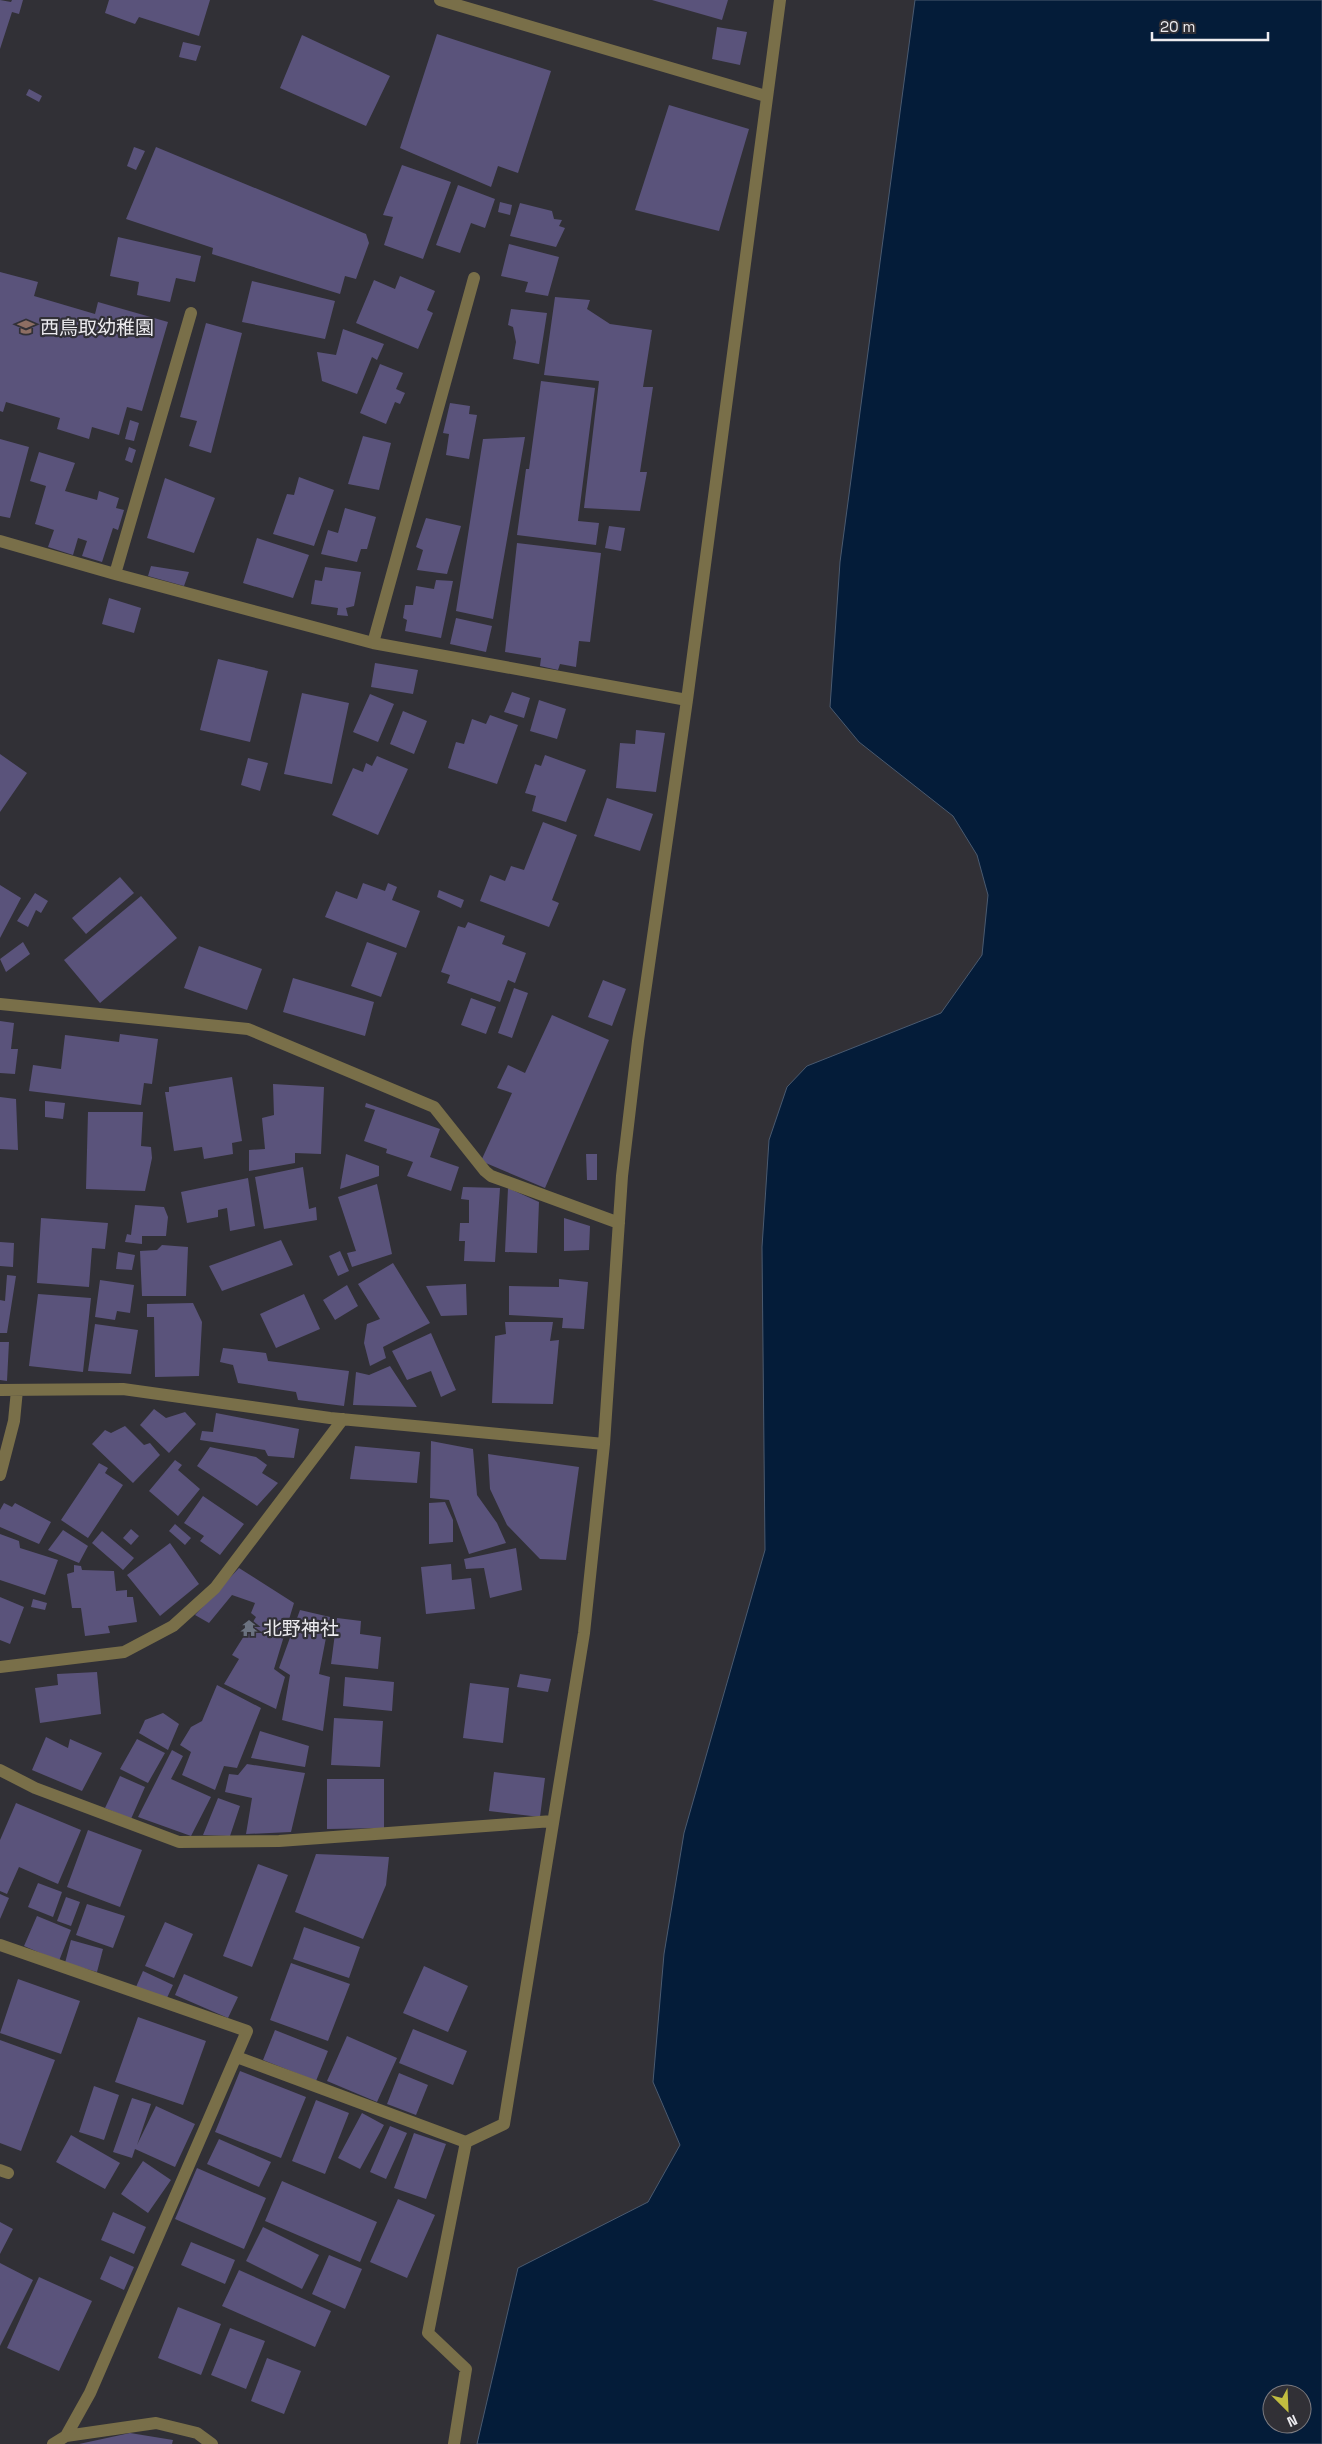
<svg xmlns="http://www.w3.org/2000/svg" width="1322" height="2444" viewBox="0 0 1322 2444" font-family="'Space Grotesk','Noto Sans JP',sans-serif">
<rect width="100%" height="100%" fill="#313036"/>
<path fill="#041c39" stroke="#4a5a70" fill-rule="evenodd" d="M915 0H1322V2444H477L518 2268 648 2202 680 2145 653 2082 664 1954 684 1833 765 1550 762 1247 769 1140 787 1087 807 1066 941 1013 982 955 988 895 977 855 953 816 859 742 830 707 840 562ZM1272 2394H1302V2424H1272Z"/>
<path fill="#5a537b" d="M0 0 11 2 12 0H23L19 14 12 12 0 49Z
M109 0H210L199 36 139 17 135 24 105 13Z
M652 0H728L722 20Z
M717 27 747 32 740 65 712 59Z
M437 34 551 71 518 173 498 166 491 187 400 148Z
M302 35 390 76 366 126 280 88Z
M183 42 201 46 196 61 179 57Z
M29 89 42 96 39 102 26 95Z
M669 105 749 129 719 231 635 210Z
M134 147 145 151 136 170 127 166Z
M156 147 366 234 369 243 356 279 345 276 340 294 212 254 213 248 126 219Z
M402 165 451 182 423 259 384 245 393 217 383 215Z
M458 185 495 199 485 228 471 223 460 253 436 245Z
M500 202 512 205 510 215 498 212Z
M520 203 552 211 554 219 562 220 559 226 565 228 556 247 510 236Z
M118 237 201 256 195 282 176 278 170 302 137 295 139 282 110 276Z
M509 244 559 257 548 296 525 292 528 282 501 276Z
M0 272 38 282 34 296 95 314 98 302 168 322 142 411 127 407 119 435 92 427 89 439 57 429 60 418 6 402 3 412 0 411Z
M400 276 435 291 427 310 433 313 418 349 356 323 374 280 395 289Z
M252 281 335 301 325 339 242 322Z
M555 297 590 300 587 309 610 324 652 330 643 387H653L640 472H647L640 511 584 508 599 381 544 375Z
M511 309 547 313 539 364 513 359 516 342 513 327 508 325Z
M206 323 242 333 211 453 189 446 197 421 180 417Z
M343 329 384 344 377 360 372 357 357 394 322 381 317 352 336 355Z
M380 364 403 373 396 389 405 393 400 404 395 402 386 424 360 413Z
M541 381 595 388 578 521 599 523 596 545 517 535 526 469H529Z
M450 403 470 406 469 414 477 415 469 459 446 455 449 434 443 433Z
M130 420 139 423 134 441 125 439Z
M363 436 391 443 379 490 348 484Z
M525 437 493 619 456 611 483 439Z
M0 439 29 447 10 518 0 516Z
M129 447 136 450 132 463 125 460Z
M39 452 75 463 65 491 97 500 99 491 119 498 116 508 124 510 118 530 113 528 102 562 82 556 87 541 78 538 73 555 48 547 54 530 35 524 46 486 30 481Z
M299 477 334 490 314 546 273 534 287 494 294 495Z
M165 478 215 498 194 553 147 538Z
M345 508 376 517 367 549H361L357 562 321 554 328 530 338 533Z
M426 518 461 526 447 574 417 570 423 550 416 547Z
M609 526 625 528 621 551 605 548Z
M257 538 309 555 293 598 243 583Z
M517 543 601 553 590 642 579 641 576 667 560 664 558 670 540 666 541 658 505 652Z
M151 566 189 572 184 586 148 576Z
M325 567 361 572 354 606 346 608 348 616 337 615 338 608 311 604 315 580 322 581Z
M436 580 453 581 441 638 405 631 407 620 403 618 405 605H413L416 586 434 589Z
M109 598 141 608 134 633 102 624Z
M456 618 492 626 486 652 450 644Z
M218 659 268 671 250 742 200 730Z
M375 663 418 670 413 694 371 687Z
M512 692 530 698 524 718 504 712Z
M302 693 349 703 332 784 284 774Z
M370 694 394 704 378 742 353 732Z
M539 700 566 709 557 739 530 731Z
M403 711 427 721 414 754 390 744Z
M490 715 518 725 497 784 448 768 456 742 464 744 472 719 486 724Z
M636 730 665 733 656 792 616 788 620 743 635 744Z
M0 754 27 773 0 812Z
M545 755 586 770 566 822 532 811 536 796 525 793 535 764 541 766Z
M377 756 408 769 378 835 332 815 353 768 363 772 366 763 372 766Z
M248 758 268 763 260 791 241 785Z
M607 798 653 814 640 851 594 836Z
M543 822 577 835 552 900 559 903 549 927 480 901 490 875 505 881 511 866 524 870Z
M120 877 134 893 86 934 72 918Z
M363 883 385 891 388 883 397 887 392 900 420 911 406 948 325 917 336 891 357 899Z
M0 885 21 898 0 938Z
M439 890 464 900 461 908 437 897Z
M35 893 48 901 41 913 36 910 28 927 17 921Z
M141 896 177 938 100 1003 64 960Z
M468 922 505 936 502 944 526 953 515 983 508 980 500 1002 447 983 450 975 441 972 458 926 465 928Z
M23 942 30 954 6 972 0 959Z
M367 942 397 953 381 997 351 986Z
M199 946 262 969 247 1010 184 988Z
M293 978 374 1002 365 1036 283 1012Z
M603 980 626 989 612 1026 588 1017Z
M514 988 528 993 512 1038 498 1033Z
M471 998 496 1007 486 1034 461 1025Z
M552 1015 609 1040 545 1188 481 1161 512 1093 497 1088 508 1065 525 1073Z
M0 1021 14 1023 11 1049H18L15 1074 0 1073Z
M120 1034 158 1039 152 1084 144 1083 141 1105 29 1091 33 1065 61 1069 65 1035 119 1042Z
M232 1077 242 1141 232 1143 233 1154 204 1159 202 1147 174 1151 165 1092H169V1087Z
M273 1084 324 1087 321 1154 295 1153V1163L249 1171V1150L265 1149 262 1118 274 1115Z
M0 1097 16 1099 18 1150 0 1149Z
M45 1101 65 1103 63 1119 45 1117Z
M366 1103 440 1129 430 1157 459 1167 451 1191 407 1176 413 1162 386 1153 387 1149 364 1141 375 1110 365 1107Z
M88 1112H143L141 1146 151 1147 152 1158 145 1191 86 1189Z
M346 1154 379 1166V1176L340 1189Z
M586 1154H597V1180H587Z
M303 1167 309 1209 316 1207 317 1220 264 1229 255 1177Z
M248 1178 255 1226 230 1231 227 1208 218 1210V1217L187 1223 181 1192Z
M377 1184 392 1254 352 1267 347 1253 356 1251 338 1197Z
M463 1187 500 1188 495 1262 464 1261 465 1241H459L460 1223H469V1200L461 1199Z
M508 1188 539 1202 537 1253 505 1252Z
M135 1205 164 1207 168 1217 166 1236H142V1244L125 1242 127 1234 131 1235Z
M41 1218 108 1223 105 1249 92 1248 89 1287 37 1283Z
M564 1218 590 1226 589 1250 564 1251Z
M281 1240 293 1265 222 1291 209 1266Z
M0 1242 14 1243 13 1267 0 1266Z
M162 1245 188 1247 186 1296H142L140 1251 157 1250Z
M340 1251 349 1271 338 1276 329 1256Z
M118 1252 135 1255 132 1270 116 1269Z
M393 1263 430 1323 383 1347 386 1358 370 1366 364 1343 367 1324 380 1319 358 1284Z
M7 1275 16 1276 7 1333H0V1300L5 1301Z
M559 1279 588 1282 584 1329 562 1328 563 1318 509 1315V1286L559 1287Z
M100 1280 134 1285 130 1313 117 1311 115 1320 95 1317Z
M466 1284 467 1315 441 1316 426 1286Z
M347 1285 358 1306 335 1320 323 1300Z
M38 1294 91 1298 83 1372 29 1366Z
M304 1294 320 1329 276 1348 260 1314Z
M193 1303 202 1322 199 1376 155 1377 154 1317H147V1304Z
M505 1322H553L550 1341 559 1340 553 1404 492 1403 495 1336 506 1334Z
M95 1324 138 1330 131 1374 88 1371Z
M431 1333 456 1390 441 1397 431 1371 407 1380 392 1351Z
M0 1342H9L7 1381 0 1380Z
M223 1348 266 1353 268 1361 349 1371 344 1406 298 1400 296 1392 238 1383 233 1365 220 1362Z
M390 1366 417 1407 353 1405 356 1372 369 1375Z
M154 1409 166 1418 185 1412 196 1424 169 1453 140 1425Z
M216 1413 299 1429 294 1458 268 1456 265 1450 200 1440 202 1431 213 1432Z
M125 1426 144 1445 150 1443 160 1455 133 1483 92 1444 105 1430 111 1433Z
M431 1441 473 1449 477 1495 497 1523 506 1543 469 1554 449 1500 430 1498Z
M355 1446 420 1452 417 1483 350 1479Z
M210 1447 256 1457 267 1465 262 1473 278 1483 257 1506 197 1466Z
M488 1454 579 1467 566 1560 540 1559 507 1525 490 1489Z
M175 1460 182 1465 178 1470 200 1489 178 1516 149 1491Z
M99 1463 108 1468 105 1473 123 1485 88 1538 61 1520Z
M203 1496 244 1524 220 1555 200 1541 204 1536 184 1523Z
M445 1502 453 1520V1542L429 1544V1503Z
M4 1503 12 1507 15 1503 51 1522 39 1544 0 1527V1510Z
M175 1524 191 1538 185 1545 169 1531Z
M131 1529 139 1536 131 1545 123 1538Z
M63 1530 88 1546 79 1563 48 1550Z
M102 1531 134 1558 123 1570 92 1543Z
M0 1534 19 1541 20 1548 58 1560 45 1595 0 1580Z
M170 1543 199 1584 160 1616 127 1575Z
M516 1548 522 1590 490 1598 484 1568 466 1569 464 1559Z
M451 1564 452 1580 471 1578 475 1609 426 1614 421 1567Z
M74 1565 81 1566 82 1570 114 1571 116 1591 127 1590V1597H133L137 1622 108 1626 110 1633 85 1636 81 1608H72L67 1574 74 1572Z
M239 1568 294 1603 274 1669 285 1677 276 1709 224 1684 239 1659 232 1655 256 1617 251 1613 255 1603 232 1595 209 1623 195 1615Z
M0 1597 24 1607 10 1644 0 1640Z
M33 1599 47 1603 45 1610 31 1607Z
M300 1610 330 1617 319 1674 330 1677 323 1731 282 1720 290 1675 279 1668Z
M337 1618 361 1621 360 1634 381 1637 378 1669 331 1664Z
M97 1672 101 1714 40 1723 35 1688 58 1685 57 1674Z
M520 1674 551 1679 548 1692 517 1687Z
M345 1677 394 1682 392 1711 343 1706Z
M470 1683 509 1688 503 1743 463 1738Z
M217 1685 261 1708 237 1768 224 1766 215 1790 182 1775 191 1752 180 1745 191 1727 202 1721Z
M163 1713 179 1724 168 1750 139 1733 145 1720Z
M334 1718 383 1721 380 1767 331 1765Z
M260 1731 309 1746 305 1767 251 1758Z
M46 1737 68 1748 70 1739 102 1753 82 1791 32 1770Z
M137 1739 165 1753 148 1783 120 1769Z
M172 1750 183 1756 171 1779 211 1797 191 1836 138 1817Z
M247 1764 305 1773 291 1832 246 1834 252 1798 225 1792 229 1774 238 1775Z
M494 1772 545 1778 540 1817 489 1811Z
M120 1776 145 1787 131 1819 105 1808Z
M327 1779H384V1828L327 1829Z
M218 1798 240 1806 230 1836 203 1835Z
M16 1803 81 1830 58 1884 19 1867 7 1894 0 1891V1840Z
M88 1830 142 1850 120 1907 67 1887Z
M316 1854 389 1857 386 1885 363 1939 295 1912Z
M258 1864 288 1875 252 1967 223 1956Z
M38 1883 62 1892 53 1917 28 1907Z
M0 1894 9 1898 0 1919Z
M66 1897 80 1902 71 1926 57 1921Z
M87 1904 125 1916 113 1948 76 1935Z
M37 1916 71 1930 59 1961 24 1946Z
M165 1922 193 1934 174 1978 145 1966Z
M304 1927 360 1947 349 1978 293 1959Z
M71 1940 103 1949 97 1972 65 1963Z
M291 1963 350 1984 328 2041 270 2020Z
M424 1966 468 1986 448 2032 403 2013Z
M143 1971 173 1985 166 2000 136 1987Z
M184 1974 238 1997 228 2018 175 1995Z
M18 1979 80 2001 61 2054 0 2033Z
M138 2017 206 2041 183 2105 115 2082Z
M413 2029 467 2051 453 2085 399 2063Z
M275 2030 328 2051 316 2081 263 2060Z
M347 2036 397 2058 377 2102 327 2081Z
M0 2040 55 2060 21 2151 0 2143Z
M240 2071 306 2097 281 2158 215 2132Z
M399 2073 428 2085 416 2115 387 2104Z
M94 2086 119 2095 104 2140 79 2132Z
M132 2098 151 2104 137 2145 156 2106 195 2124 175 2167 135 2149 132 2158 113 2152Z
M316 2100 349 2113 325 2174 292 2161Z
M362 2113 384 2125 360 2169 338 2158Z
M390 2126 407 2133 386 2179 370 2172Z
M414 2133 446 2144 426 2199 394 2188Z
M71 2135 120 2163 105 2189 56 2162Z
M219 2139 271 2162 259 2187 207 2164Z
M143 2161 171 2180 148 2213 121 2194Z
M197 2168 266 2198 244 2249 175 2219Z
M282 2181 377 2222 360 2262 265 2221Z
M398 2199 435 2215 407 2278 370 2262Z
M113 2212 146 2227 134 2254 101 2240Z
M0 2222 13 2229 0 2254Z
M263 2227 319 2255 302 2289 246 2261Z
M191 2242 235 2260 225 2284 181 2265Z
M329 2255 362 2269 345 2309 312 2294Z
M110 2256 134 2267 124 2290 100 2279Z
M0 2263 33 2280 0 2346Z
M239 2270 331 2311 315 2347 222 2306Z
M39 2277 92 2301 59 2371 7 2348Z
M178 2307 221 2324 201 2375 158 2358Z
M230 2328 265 2341 246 2389 211 2375Z
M267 2358 301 2371 284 2414 251 2401Z
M130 2433 173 2440 172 2444H79Z"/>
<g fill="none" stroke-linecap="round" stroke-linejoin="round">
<path stroke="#796f49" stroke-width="12" d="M440 0 766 96
M0 541 115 574 373 643 687 700
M115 574 191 313
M373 643 474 278
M0 1004 248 1029 434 1107 485 1171 491 1176 619 1223
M0 1390 123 1389 330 1418 604 1444
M0 1475 14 1421 17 1390
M0 1667 124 1652 173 1626 215 1588 343 1419
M0 1770 35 1788 179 1842 279 1841 553 1821
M0 1945 247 2031 90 2393 66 2436
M237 2057 466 2142
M0 2170 8 2173
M53 2444 66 2436 156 2423 197 2433 212 2444
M454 2444 466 2369 428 2333 466 2142 504 2124 584 1633 604 1444 622 1176 638 1041 687 700 780 0"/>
</g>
<defs>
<g id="school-bare" transform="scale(1.35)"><path d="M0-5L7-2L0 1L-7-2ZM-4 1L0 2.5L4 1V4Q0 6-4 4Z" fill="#8d6e63" stroke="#313036" stroke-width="2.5" paint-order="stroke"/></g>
<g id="temple-bare" transform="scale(1.35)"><path d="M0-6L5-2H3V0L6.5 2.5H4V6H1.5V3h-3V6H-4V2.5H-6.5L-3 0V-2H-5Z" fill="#6b7280" stroke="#313036" stroke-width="2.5" paint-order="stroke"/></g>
</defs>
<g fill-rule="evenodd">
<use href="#school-bare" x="26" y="327"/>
<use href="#temple-bare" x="249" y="1628"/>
</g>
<g text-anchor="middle" stroke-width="4.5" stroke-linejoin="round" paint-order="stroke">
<g font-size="19" fill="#ecebef" stroke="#313036" text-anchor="start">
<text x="40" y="334">西鳥取幼稚園</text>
<text x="263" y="1635">北野神社</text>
</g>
</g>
<g transform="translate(1287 2409) rotate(156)"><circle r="24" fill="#313036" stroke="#7c7b80"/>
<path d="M0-4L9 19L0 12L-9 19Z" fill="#c1bd40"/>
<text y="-8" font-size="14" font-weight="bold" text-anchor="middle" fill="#ecebef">N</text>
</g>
<path d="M1152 32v8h116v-8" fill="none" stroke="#ecebef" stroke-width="2.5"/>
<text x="1160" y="32" font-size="15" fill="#ecebef" stroke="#313036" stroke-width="4" paint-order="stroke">20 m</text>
</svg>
